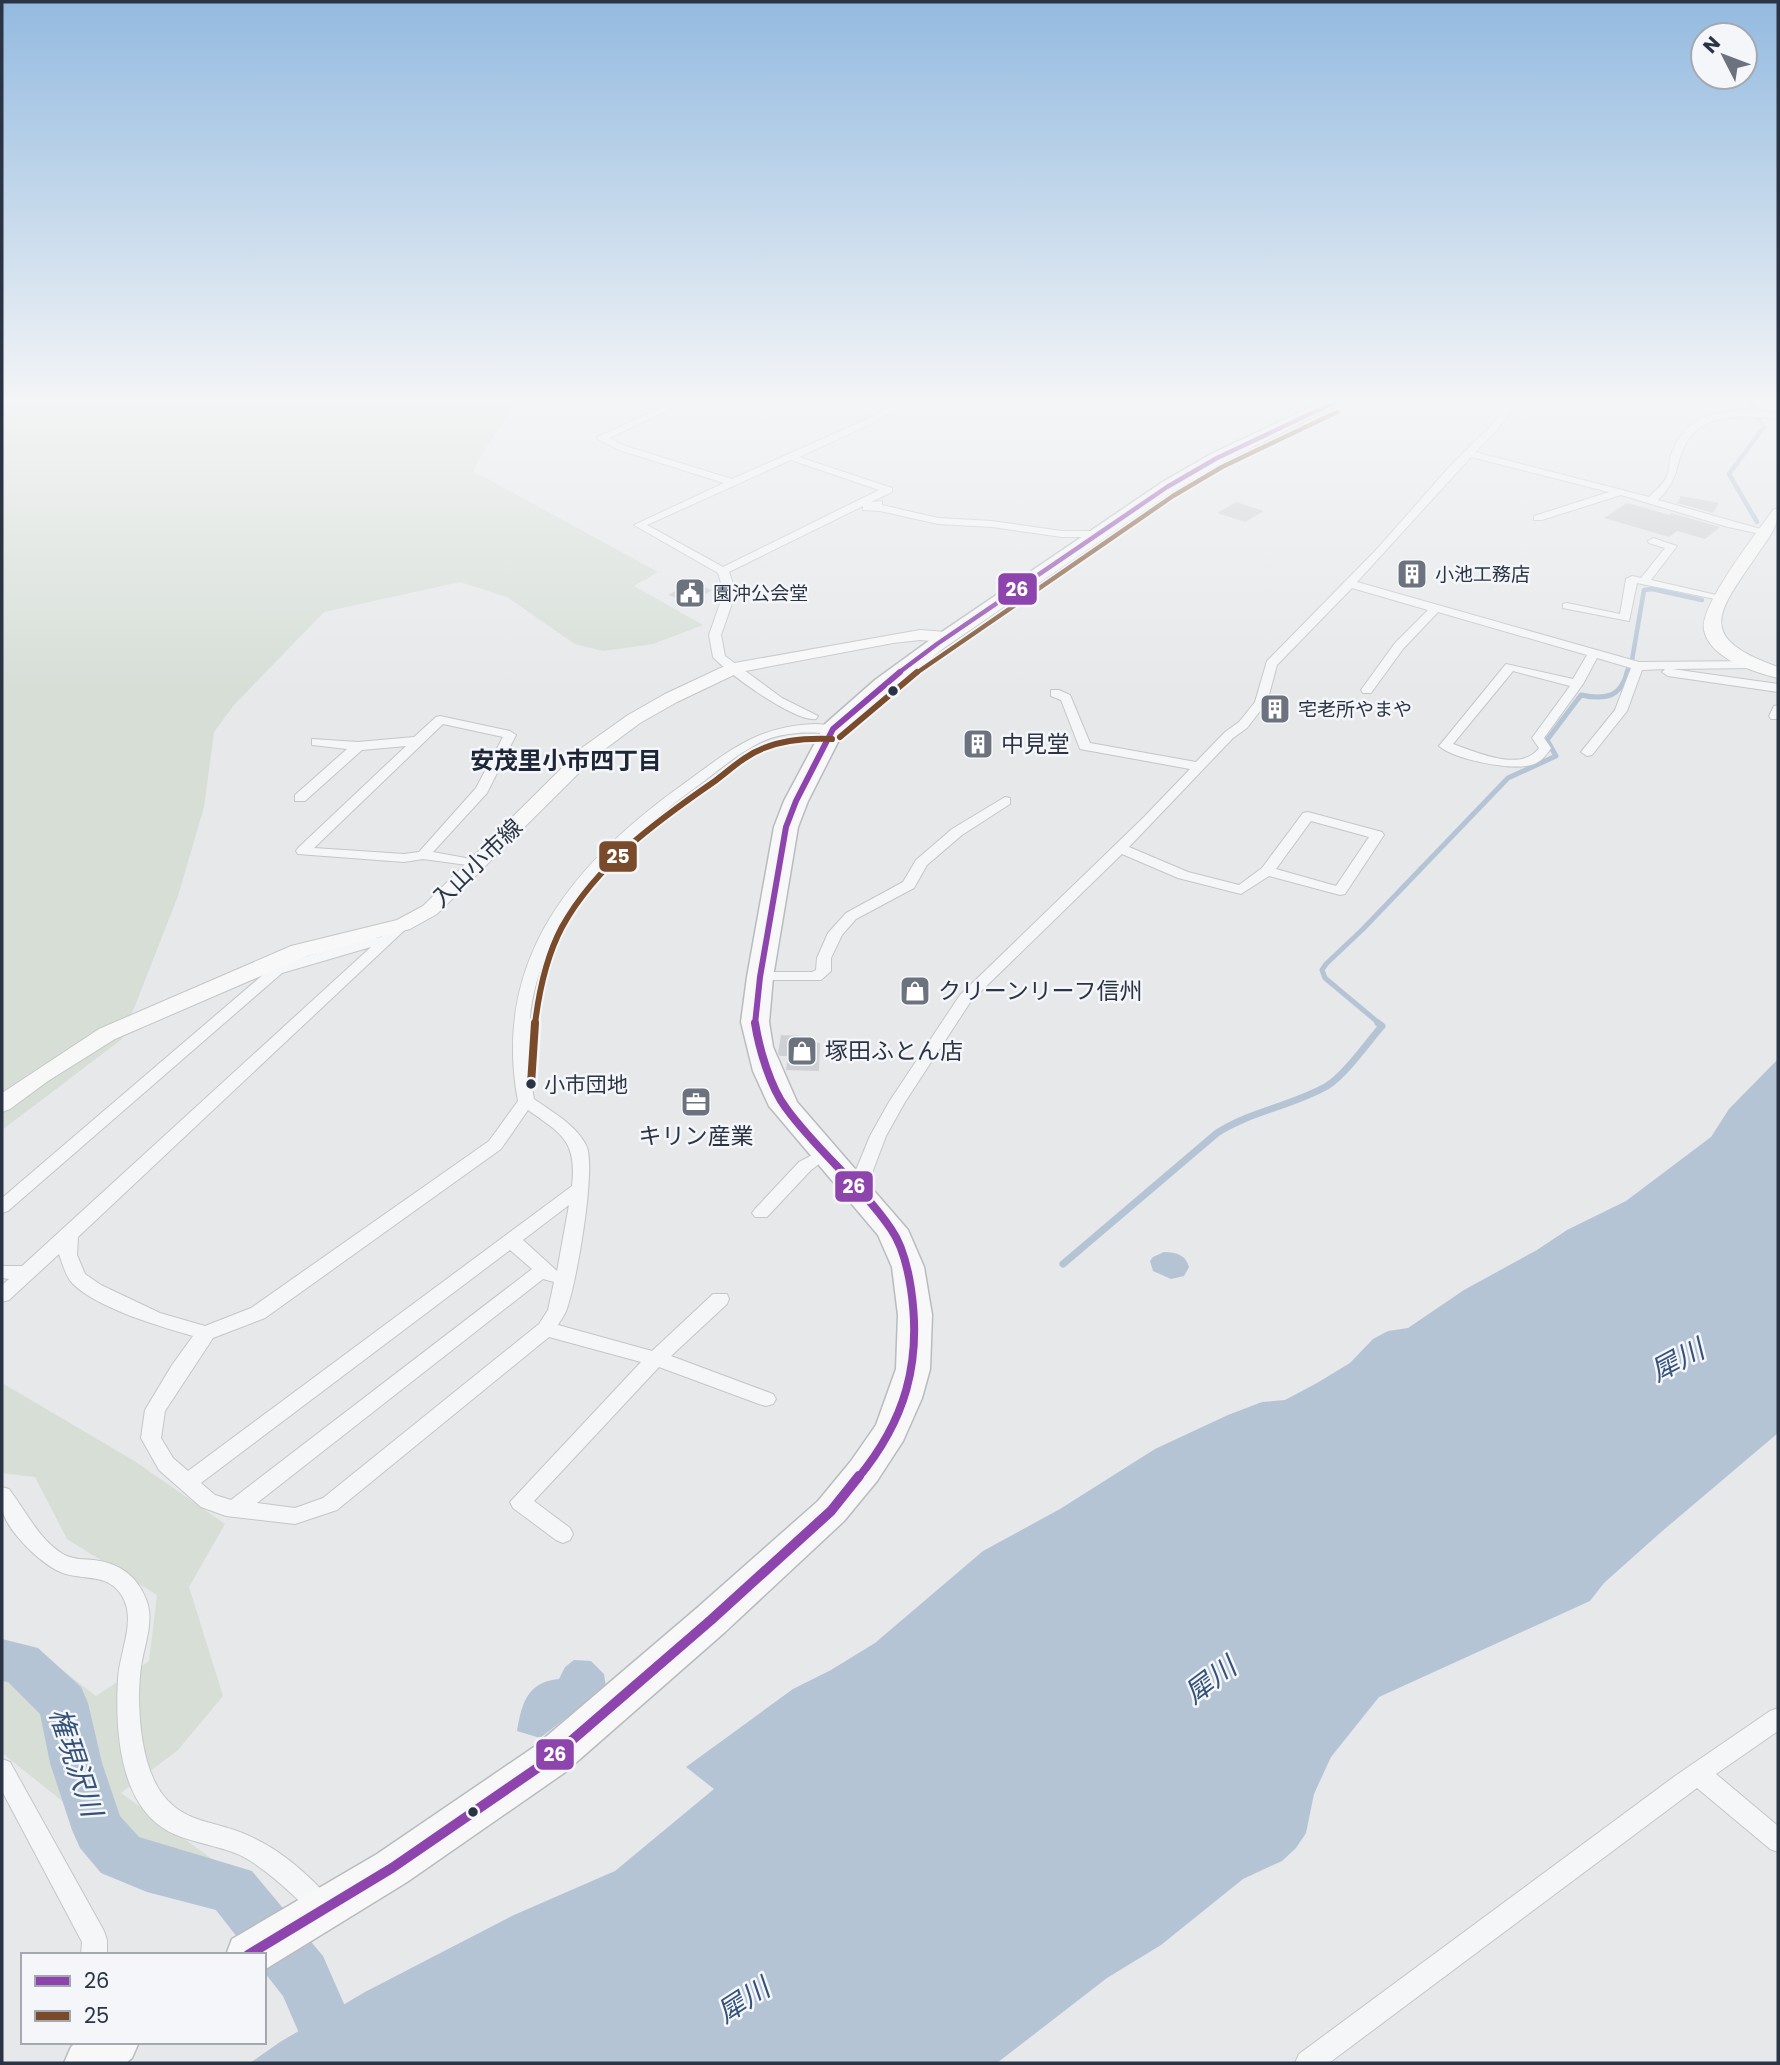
<svg xmlns="http://www.w3.org/2000/svg" width="1780" height="2065" viewBox="0 0 1780 2065" font-family="Poppins,'Noto Sans JP',sans-serif">
<rect width="100%" height="100%" fill="#e6e8ea"/>
<path fill="#d6ded6" d="M2 403H512C503 427 484 447 473 471L658 572 634 586 703 625 653 644 603 651 575 644 507 597 460 582 324 612 234 705 214 732 204 807 178 896 122 1039 2 1130Z
M2 1383 136 1462 225 1524 189 1587 223 1696 178 1750 121 1793 219 1864 185 1899 2 1753V1674L39 1652 96 1696 149 1661 157 1595 67 1539 35 1477 2 1473Z"/>
<path fill="#b4c4d5" d="M1778 1059V1433L1660 1533 1604 1583 1590 1601 1379 1697 1331 1757 1314 1794 1306 1833 1296 1848 1282 1861 1243 1879 1161 1945 1107 1978 997 2063H250L280 2042 365 1992 514 1915 615 1871 714 1789 686 1767 793 1689 831 1670 875 1643 983 1551 1060 1509 1155 1449 1228 1415 1262 1402 1285 1400 1317 1383 1350 1363 1373 1339 1388 1331 1408 1328 1464 1290 1537 1250 1567 1230 1626 1201 1711 1137 1729 1109Z
M1164 1252C1176 1252 1186 1255 1189 1267L1184 1276 1171 1279 1153 1271 1150 1261 1153 1257Z
M574 1660 591 1661 604 1674 606 1687 540 1738 517 1731C522 1703 527 1682 559 1679L565 1667Z"/>
<g fill="none" stroke-linecap="round" stroke-linejoin="round">
<path stroke="#b4c4d5" stroke-width="4.5" d="M1750 403 1755 412
M1757 522 1729 474 1764 427 1759 418
M1632 660 1644 590 1652 589 1702 600
M1627 674 1628 669"/>
<path stroke="#b4c4d5" stroke-width="5" d="M1380 1024 1325 978 1322 970 1326 964 1363 929 1508 778 1556 756 1547 740 1581 695C1604 700 1621 698 1627 672"/>
<path stroke="#b4c4d5" stroke-width="7" d="M1063 1264 1217 1133C1251 1111 1292 1106 1327 1086 1345 1075 1367 1043 1382 1026L1378 1023"/>
<path fill="#b4c4d5" fill-rule="evenodd" d="M2 1639 38 1648 81 1687 88 1703 102 1763 120 1816 139 1837 252 1871 323 1956 370 2063H312L283 1996 264 1972V1955H251L216 1910 147 1892 101 1873 80 1848 72 1830 50 1763 40 1714 8 1682 2 1681Z"/>
</g>
<path fill="#ced0d3" d="M1681 496 1719 503 1713 513 1677 503Z
M1236 502 1248 506 1264 511 1245 522 1217 513Z
M1627 503 1670 515 1671 513 1720 527 1705 539 1677 531 1669 537 1604 518Z
M691 583 712 590 690 603 668 595Z
M781 1035 804 1036 803 1039H809L808 1042 820 1043 819 1071 786 1070 788 1056H780L778 1053Z"/>
<g fill="none" stroke-linecap="round" stroke-linejoin="round">
<g stroke="#c4c6c8" stroke-width="2">
<path id="street" d="M671 403H683L609 438 625 446 732 479 865 420 897 403H907L871 424 799 457 892 488V492L871 502 882 501V505L938 518 992 521 1062 531H1096L1101 534 1096 537H1062L992 527 938 524 880 511 863 510V506L729 572 736 592 721 635 725 656 782 698 818 716 816 719C794 722 729 674 713 657L709 635 724 592 718 573 634 525 724 483 619 450 596 438ZM791 460 879 490 723 567 647 525Z
M1507 403H1517L1497 430 1475 452 1649 497C1655 491 1663 485 1667 476 1670 468 1669 458 1673 450 1691 406 1739 408 1778 413V419C1743 415 1696 411 1682 452 1673 476 1678 479 1658 500L1771 532 1766 535 1728 527 1621 495 1542 520H1534V516L1609 492 1471 457 1357 582 1639 662 1757 661V667L1753 668 1672 669 1778 684V692L1668 676 1662 672 1665 669 1642 670 1627 711 1592 755 1587 756 1581 752 1615 710 1631 668 1597 658 1583 684 1544 738 1551 748C1545 757 1541 762 1531 765 1510 771 1454 759 1439 746L1506 664 1573 679 1587 655 1438 612 1403 649 1371 693H1363L1361 690 1395 643 1428 610 1352 588 1277 665 1267 702 1247 728 1233 738 1129 847 1188 872 1239 885 1262 868 1303 813 1308 812 1382 832 1384 835 1345 894 1340 895 1269 876 1241 894 1178 878 1122 854 971 1001 905 1102 886 1136 872 1173 858 1187H846L843 1183 856 1170 870 1136 889 1102 960 995 1144 817 1190 769 1080 749 1061 700 1051 696V690H1059L1070 695 1090 743 1196 762 1225 732 1239 722 1255 702 1267 661 1377 549 1450 466 1491 426ZM1513 671 1570 686 1532 738 1539 748C1521 773 1476 752 1453 744ZM1311 821 1369 837 1336 886 1276 869Z
M1653 538 1677 546 1651 580 1725 597V601L1637 583 1629 621 1563 608V604L1567 603 1620 614 1626 579 1632 576 1641 578 1665 548 1649 543 1648 541Z
M1778 705V719H1771L1769 716 1774 706Z
M440 716 510 731 516 735 487 793 433 852 482 861 484 864 482 867 423 859 404 862 298 854 296 851 298 848 406 746 362 750 305 801H295V795L347 749 312 745V739L358 742 414 737 436 717ZM443 724 503 737 476 788 419 852 404 854 314 848Z
M815 724 833 725 839 729C831 736 810 731 798 733 784 734 770 737 757 744 734 756 713 775 692 790 587 867 506 959 534 1099 552 1112 575 1124 586 1145 597 1166 576 1287 566 1311 564 1316 560 1321 558 1325L652 1351 713 1294H727L729 1299 727 1304 671 1356 773 1394 776 1399 773 1404 766 1406 759 1404 659 1367 534 1501 570 1528 573 1534 570 1540 563 1543 556 1540 513 1508 510 1502 641 1362 549 1337 337 1510 295 1524 226 1516 201 1507 159 1470 141 1438 145 1410 172 1365 193 1336C159 1326 99 1309 73 1284 66 1277 62 1263 59 1254L9 1300 2 1302V1285L9 1279 2 1278V1266H22L371 947 282 973 8 1211 2 1213V1198L272 967 359 940 381 937 398 922 403 921 410 925 78 1237 77 1255 85 1274 101 1285 160 1313 205 1326 251 1308 489 1141 518 1101C491 959 575 862 682 785 728 752 756 726 815 724ZM528 1110C562 1134 577 1141 572 1186L188 1471 173 1458 161 1438 165 1411 213 1338 265 1318 501 1149ZM569 1205 557 1271 523 1240ZM510 1250 532 1269 231 1500 215 1495 201 1483ZM543 1279 554 1282 548 1310 539 1324 323 1498 295 1508 257 1503Z
M1005 797 1010 798V804L962 835 927 865 914 888 856 919 842 935 831 958V971L821 980H755L752 977 755 974 760 972H812L816 970 817 958 828 933 846 913 903 882 916 860 952 829Z
M825 1148 833 1154 811 1170 767 1217H755L752 1213 755 1209 799 1162Z
M2 1487 9 1489C26 1511 39 1540 63 1554 73 1560 84 1559 94 1560 119 1563 137 1576 146 1599 155 1621 144 1645 141 1667 136 1704 140 1766 163 1795 185 1824 217 1821 247 1835 280 1849 308 1874 331 1900L334 1908 331 1916 322 1920C310 1915 304 1905 294 1896 280 1883 265 1870 249 1860 226 1846 199 1845 174 1834 119 1810 115 1730 118 1679 119 1653 137 1620 122 1596 109 1574 87 1580 66 1574 44 1568 5 1530 2 1508 1 1501 2 1493 2 1487Z
M1778 1708V1731L1716 1774 1778 1826V1852L1770 1849 1697 1788 1329 2063H1295L1299 2054 1675 1776 1770 1711Z
M2 1759 10 1762 104 1931 107 1940V1955H81L82 1942 2 1791Z"/>
</g>
<g stroke="#c4c6c8" stroke-width="2">
<path id="secondary" d="M1778 508C1779 527 1769 537 1759 552 1717 613 1694 637 1778 667V678C1754 672 1710 659 1704 630 1699 606 1758 531 1773 510Z
M920 630 946 632 954 637 946 642 920 640 893 643 740 672 677 702 640 723 597 755 437 914 410 929 307 956 115 1039 48 1081 10 1109 2 1112V1093L99 1029 291 946 397 920 423 906 583 747 628 715 665 694 729 664Z"/>
</g>
<g stroke="#b8bbbf" stroke-width="3">
<path id="highway" d="M1320 403H1341L1223 462 1173 491 944 648 891 690 843 732 808 801 798 827 773 977 769 1022 773 1047 797 1102 908 1230 924 1267 932 1315 930 1369 922 1398 903 1441 877 1481 844 1521 725 1632 564 1773 407 1882 264 1970V1955H226L232 1939 377 1854 534 1747 697 1608 818 1501 851 1461 876 1425 896 1369 898 1315 892 1267 878 1235 769 1106 753 1071 741 1022 747 977 774 827 784 801 825 724 875 680 930 640 1161 483 1211 454Z
M76 2042H139L132 2058 126 2063H64L71 2047Z"/>
</g>
<use href="#street" fill="#f5f6f7" fill-rule="evenodd"/>
<use href="#secondary" fill="#f8f8f8" fill-rule="evenodd"/>
<use href="#highway" fill="#f8f8f8" fill-rule="evenodd"/>
<g stroke="#f4f6f9" stroke-width="8">
<path id="bus-1-far3" d="M897 674 937 644 1167 487 1217 458 1333 403"/>
</g>
<g stroke="#f4f6f9" stroke-width="10">
<path id="bus-1-far2" d="M755 1024 760 977 786 827 796 801 833 729 900 672"/>
</g>
<g stroke="#f4f6f9" stroke-width="13">
<path id="bus-1-far1" d="M755 1023C759 1048 770 1087 786 1108 817 1151 861 1185 891 1229 903 1246 908 1269 911 1289 922 1363 905 1421 858 1478"/>
</g>
<g stroke="#f4f6f9" stroke-width="16">
<path id="bus-1" d="M248 1955 392 1868 549 1760 711 1620 831 1511 859 1476"/>
</g>
<g stroke="#f4f6f9" stroke-width="8">
<path id="bus-2-far2" d="M915 674 1173 496 1222 467 1337 412"/>
</g>
<g stroke="#f4f6f9" stroke-width="10">
<path id="bus-2-far1" d="M840 737 917 672
M535 1024C539 991 546 957 562 927 597 864 657 821 715 781 731 769 745 755 764 748 786 739 809 738 832 739"/>
</g>
<g stroke="#f4f6f9" stroke-width="13">
<path id="bus-2" d="M531 1084 535 1023"/>
</g>
<use href="#bus-1-far3" stroke="#8e44ad" stroke-width="4.5"/>
<use href="#bus-1-far2" stroke="#8e44ad" stroke-width="6"/>
<use href="#bus-1-far1" stroke="#8e44ad" stroke-width="8"/>
<use href="#bus-1" stroke="#8e44ad" stroke-width="10"/>
<use href="#bus-2-far2" stroke="#7a4b2a" stroke-width="4.5"/>
<use href="#bus-2-far1" stroke="#7a4b2a" stroke-width="6"/>
<use href="#bus-2" stroke="#7a4b2a" stroke-width="8"/>
</g>
<linearGradient id="sky" x2="0" y2="1"><stop stop-color="#93bae0"/><stop offset="0.58" stop-color="#f4f5f6"/><stop offset="1" stop-color="#f4f5f6" stop-opacity="0"/></linearGradient>
<rect width="1780" height="692" fill="url(#sky)"/>
<defs>
<g id="building-square" transform="scale(1.575)"><rect x="-9" y="-9" width="18" height="18" rx="4" fill="#6c737f" stroke="#f4f6f9"/><path d="M-4-6H4V6H1V3H-1V6H-4ZM-2.5-4.3h1.7v1.8h-1.7ZM.8-4.3h1.7v1.8H.8ZM-2.5-1h1.7V.8h-1.7ZM.8-1h1.7V.8H.8Z" fill="#fff"/></g>
<g id="civic-square" transform="scale(1.575)"><rect x="-9" y="-9" width="18" height="18" rx="4" fill="#6c737f" stroke="#f4f6f9"/><path d="M-.6-6.5H3V-4.5H.6V-3L4-1V1h2V6H-6V1h2V-1L-.6-3ZM-1.2 2.5V6h2.4V2.5Z" fill="#fff"/></g>
<g id="shop-square" transform="scale(1.575)"><rect x="-9" y="-9" width="18" height="18" rx="4" fill="#6c737f" stroke="#f4f6f9"/><path d="M-5-2.5h2.3a2.7 3.5 0 0 1 5.4 0H5L5.5 6h-11ZM-1.5-2.5h3a1.5 2.3 0 0 0-3 0Z" fill="#fff"/></g>
<g id="office-square" transform="scale(1.575)"><rect x="-9" y="-9" width="18" height="18" rx="4" fill="#6c737f" stroke="#f4f6f9"/><path d="M-6-3h4V-5.5h4V-3h4V5H-6ZM-1-4.5V-3h2v-1.5ZM-6 0V1H6V0Z" fill="#fff"/></g>
</defs>
<g fill-rule="evenodd">
<use href="#building-square" x="1412" y="574"/>
<use href="#civic-square" x="690" y="593"/>
<use href="#building-square" x="1275" y="709"/>
<use href="#building-square" x="978" y="744"/>
<use href="#shop-square" x="915" y="991"/>
<use href="#shop-square" x="802" y="1051"/>
<use href="#office-square" x="696" y="1102"/>
</g>
<g fill="#2b3445" stroke="#f4f6f9" stroke-width="2.5">
<circle cx="893" cy="691" r="6"/>
<circle cx="531" cy="1084" r="6"/>
<circle cx="473" cy="1812" r="6"/>
</g>
<g text-anchor="middle" stroke-width="5" stroke-linejoin="round" paint-order="stroke">
<g font-size="19" fill="#2b3445" stroke="#f4f6f9" text-anchor="start">
<text x="1435" y="581">小池工務店</text>
<text x="713" y="600">園沖公会堂</text>
<text x="1298" y="716">宅老所やまや</text>
</g>
<g font-size="21" fill="#2b3445" stroke="#f4f6f9" text-anchor="start">
<text x="544" y="1092">小市団地</text>
</g>
<g font-size="23" fill="#2b3445" stroke="#f4f6f9" text-anchor="start">
<text x="1001" y="752">中見堂</text>
<text x="938" y="999">クリーンリーフ信州</text>
<text x="825" y="1059">塚田ふとん店</text>
<text x="696" y="1144" text-anchor="middle">キリン産業</text>
</g>
<g font-size="23" fill="#2b3445" stroke="#f4f6f9">
<text transform="translate(477 863) rotate(-44)" y="8">入山小市線</text>
</g>
<g font-size="24" font-weight="bold" fill="#1d2536" stroke="#f4f6f9">
<text x="566" y="769">安茂里小市四丁目</text>
</g>
<g font-size="28" font-style="italic" fill="#34527a" stroke="#f4f6f9">
<text transform="translate(1677 1360) rotate(-28)" y="10">犀川</text>
<text transform="translate(1210 1680) rotate(-37)" y="10">犀川</text>
<text transform="translate(76 1762) rotate(72)" y="10">権現沢川</text>
<text transform="translate(743 2000) rotate(-33)" y="10">犀川</text>
</g>
</g>
<g stroke="#f4f6f9" stroke-width="2.5">
<rect x="997" y="572" width="41" height="34" rx="7" fill="#8e44ad"/>
<rect x="598" y="840" width="40" height="33" rx="7" fill="#7a4b2a"/>
<rect x="834" y="1170" width="40" height="33" rx="7" fill="#8e44ad"/>
<rect x="535" y="1738" width="40" height="33" rx="7" fill="#8e44ad"/>
</g>
<g font-size="19" text-anchor="middle" font-weight="bold" fill="#fff">
<text x="1017" y="596">26</text>
<text x="618" y="863">25</text>
<text x="854" y="1193">26</text>
<text x="555" y="1761">26</text>
</g>
<rect width="1780" height="2065" fill="none" stroke="#2b3445" stroke-width="7"/>
<rect x="21" y="1953" width="245" height="91" fill="#f4f6f9" stroke="#a4a8b1" stroke-width="2"/>
<rect x="35" y="1976" width="35" height="10" fill="#8e44ad" stroke="#a4a8b1" stroke-width="2"/>
<text x="84" y="1988" font-size="21" fill="#2b3445">26</text>
<rect x="35" y="2011" width="35" height="10" fill="#7a4b2a" stroke="#a4a8b1" stroke-width="2"/>
<text x="84" y="2023" font-size="21" fill="#2b3445">25</text>
<g transform="translate(1724 56) rotate(312)"><circle r="33" fill="#f4f6f9" stroke="#a4a8b1" stroke-width="2"/>
<path d="M0-5L12 26L0 18L-12 26Z" fill="#6c737f"/>
<text y="-10" font-size="19" font-weight="bold" text-anchor="middle" fill="#2b3445">N</text>
</g>
</svg>
